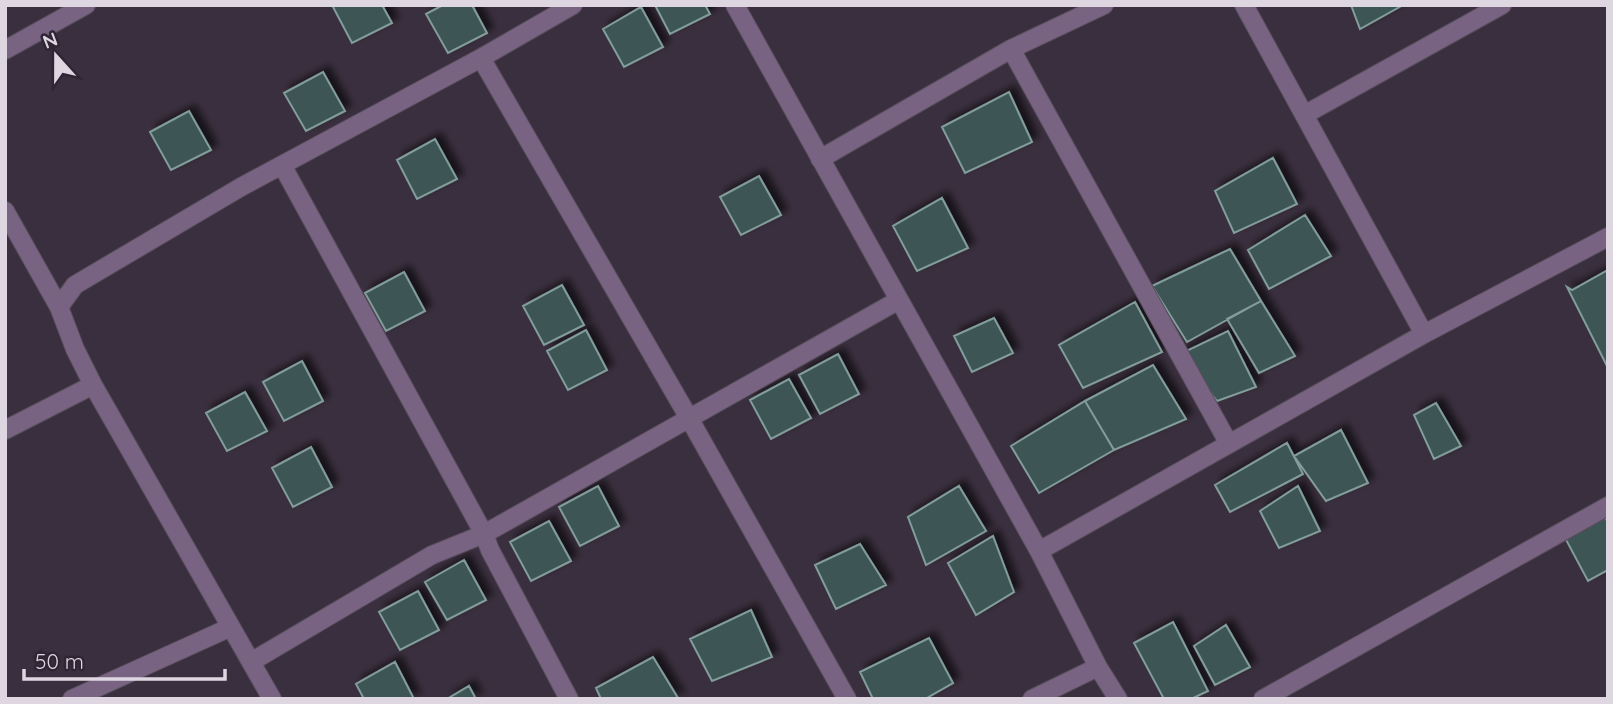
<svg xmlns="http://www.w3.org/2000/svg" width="1613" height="704" viewBox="0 0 1613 704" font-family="Quicksand,sans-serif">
<defs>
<filter id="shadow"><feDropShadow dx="6" dy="-6" stdDeviation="3.5" flood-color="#0009"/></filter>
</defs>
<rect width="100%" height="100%" fill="#3a2f3e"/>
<path fill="#3d5655" stroke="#829d9b" stroke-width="2" filter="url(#shadow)" d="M332 5H382L392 23 352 43Z
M443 5H472L487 33 448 53 426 14Z
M655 5H705L710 14 670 34Z
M1351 5H1403L1360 29Z
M641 7 663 47 624 67 603 29Z
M323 72 345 111 306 131 284 93Z
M1009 92 1032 142 965 173 942 127Z
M189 111 211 150 171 170 150 132Z
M435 139 457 179 417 199 397 160Z
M1273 158 1297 204 1234 233 1215 191Z
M759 176 781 215 741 235 720 197Z
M942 198 968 248 917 271 893 226Z
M1305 215 1331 256 1269 289 1248 250Z
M1230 249 1261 301 1187 342 1152 286Z
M1608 270V368L1567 287 1572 290Z
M404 272 425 311 386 331 365 293Z
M562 285 584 325 544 345 523 306Z
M1261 301 1295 356 1259 373 1227 319Z
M1135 302 1162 352 1083 388 1059 345Z
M994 318 1013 353 972 372 954 336Z
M586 330 607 370 568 390 547 351Z
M1228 331 1256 387 1217 401 1180 354Z
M838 354 859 394 820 414 799 375Z
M302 361 323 401 284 421 263 382Z
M1153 365 1186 419 1114 450 1085 401Z
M789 379 811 418 771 439 750 400Z
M245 392 267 431 227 451 206 413Z
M1085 401 1114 450 1039 493 1011 446Z
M1436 403 1461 446 1434 459 1414 415Z
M1341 430 1368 483 1326 501 1294 456Z
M1287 443 1303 474 1230 512 1215 485Z
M311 447 332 487 293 507 272 468Z
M598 486 619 526 580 546 559 507Z
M959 486 986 531 926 565 908 517Z
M1298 486 1320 531 1279 548 1260 511Z
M1603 514 1608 522V570L1588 581 1564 536Z
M549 521 571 561 531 581 510 542Z
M993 536 1014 592 976 615 948 563Z
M860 544 886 585 836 609 815 565Z
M464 560 486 600 447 620 425 582Z
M418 591 439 630 400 650 379 612Z
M751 610 772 657 712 681 690 639Z
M1173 622 1208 691 1191 699H1164L1134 643Z
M1226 625 1250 667 1215 685 1194 646Z
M929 638 953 683 925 699H873L860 672Z
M653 657 678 698 601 699 596 688Z
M395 662 414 699H364L356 684Z
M469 686 476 699H447Z"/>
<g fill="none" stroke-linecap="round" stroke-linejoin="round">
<g stroke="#584d5b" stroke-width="20">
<path id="minor" d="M735 5 1039 551 1098 667 1118 699
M1244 5 1424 334
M1011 49 1229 444
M5 50 86 5
M481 58 689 418 847 699
M1304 115 1502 5
M820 159 1011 49 1104 5
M282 165 484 534 899 300
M5 211 59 307 75 349 93 385 272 699
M59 307 75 285 241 187 481 58 573 5
M5 430 93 385
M1039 551 1424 334 1608 237
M251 662 432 555 484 534 490 550 569 699
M72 699 231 627
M1032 699 1098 667
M1263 699 1608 506"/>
</g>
<use href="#minor" stroke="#796382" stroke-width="18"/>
</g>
<rect width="1613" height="704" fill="none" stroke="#ded7e1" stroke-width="14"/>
<g transform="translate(56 56) rotate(339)" stroke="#2f2534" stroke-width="5" paint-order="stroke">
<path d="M0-5L12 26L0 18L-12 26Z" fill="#ded7e1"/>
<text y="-10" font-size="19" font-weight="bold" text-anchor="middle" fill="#ded7e1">N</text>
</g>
<path d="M24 669v10h201v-10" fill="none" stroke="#ded7e1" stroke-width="3.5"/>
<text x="35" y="669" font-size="21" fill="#ded7e1" stroke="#2f2534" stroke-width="5" paint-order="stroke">50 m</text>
</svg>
